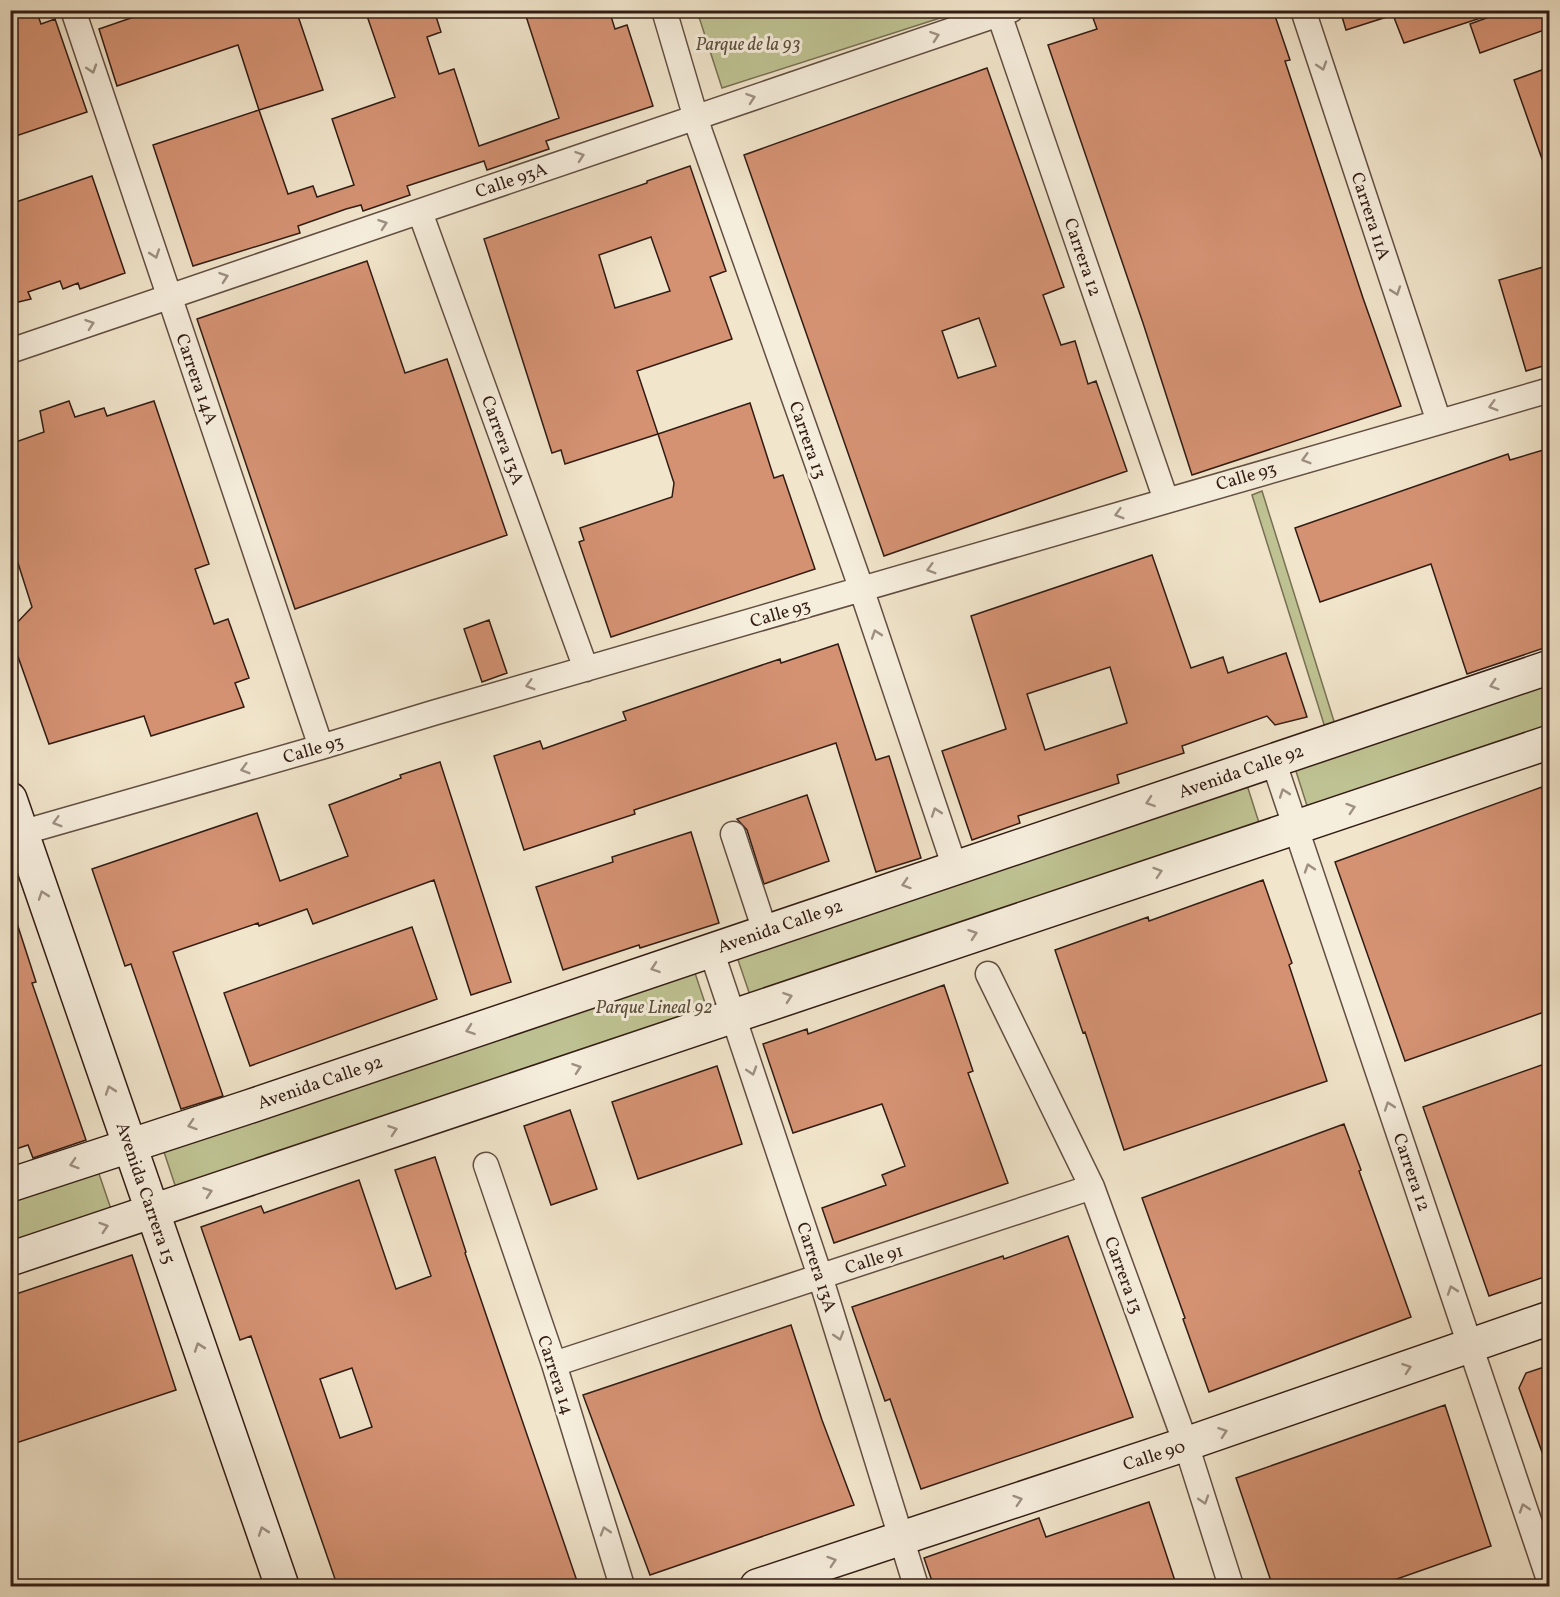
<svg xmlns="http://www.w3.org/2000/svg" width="1560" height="1597" viewBox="0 0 1560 1597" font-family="Vollkorn,serif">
<rect width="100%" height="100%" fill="#f1e5cb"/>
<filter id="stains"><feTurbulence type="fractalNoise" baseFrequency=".00333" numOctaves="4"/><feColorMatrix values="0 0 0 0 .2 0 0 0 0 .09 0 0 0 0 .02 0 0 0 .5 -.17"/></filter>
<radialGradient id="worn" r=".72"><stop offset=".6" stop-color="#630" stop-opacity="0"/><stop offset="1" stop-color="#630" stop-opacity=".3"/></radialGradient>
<path fill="#bfc393" stroke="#787054" stroke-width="1.5" d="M697 11V10L962 11 722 88Z
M1262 491 1338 734 1328 737 1252 495Z
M1549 679V731L1309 812 1294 765Z
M1246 782 1261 829 752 1001 736 954Z
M693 967 709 1015 178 1194 162 1146Z
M96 1165 112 1212 11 1246 10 1194Z"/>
<path fill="#d49273" stroke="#321c14" stroke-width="1.5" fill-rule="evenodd" d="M10 10H36L41 24 55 19 87 112 10 138Z
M154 10H296L323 90 259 110 238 45 117 86 99 29Z
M365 10H434L441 32 427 37 439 74 454 69 479 146 559 118 524 10H609L615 29 627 25 653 106 546 141 549 149 487 170 484 161 407 186 410 195 363 211 361 205 346 209 298 226 300 233 193 266 153 145 259 110 288 194 313 186 317 197 354 185 332 119 395 97Z
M1117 10H1273L1290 60 1285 61 1363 298 1401 406 1192 475 1143 323 1048 45 1097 29 1093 18Z
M1340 10H1492L1493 14 1404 43 1393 15 1346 30Z
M1508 10H1550V28L1480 53 1470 24Z
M1550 67V173H1547L1514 80Z
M987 68 1064 287 1043 295 1061 345 1075 341 1088 384 1096 381 1127 471 884 556 744 155ZM979 318 996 366 958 378 942 331Z
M690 166 726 271 710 277 732 339 637 371 658 434 565 464 561 450 552 453 484 239 647 183V181ZM651 237 670 291 615 308 599 255Z
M92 176 125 273 80 289 78 283 63 289 60 281 28 292 31 299 10 304V204Z
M367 261 405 373 447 359 507 535 295 609 197 319Z
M1550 265V364L1526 371 1499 280Z
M69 401 75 417 104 408 107 416 154 401 209 564 195 569 214 624 228 619 249 678 235 683 244 707 151 736 144 716 49 744 10 634V630L32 607 17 560 10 559V444L44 432 40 411Z
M750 403 774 478 783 475 815 569 611 637 579 542 584 540 580 528 672 497 674 483 658 434Z
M1550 448V646L1467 674 1431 564 1320 602 1295 528 1508 454 1510 460Z
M1152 555 1191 668 1223 657 1228 673 1286 653 1307 717 1275 725 1267 716 1182 746 1184 753 1117 775 1119 783 1018 816 1020 823 972 840 942 751 1006 729 971 616ZM1110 667 1127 723 1045 750 1027 694Z
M489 620 507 673 482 682 464 629Z
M838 644 876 760 889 756 921 858 876 872 836 743 634 810 635 814 524 850 494 756 540 741 543 749 626 720 623 712 780 659 781 663Z
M440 762 511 982 471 995 434 880 313 924 307 909 259 926 258 923 173 952 223 1096 181 1109 131 964 125 966 92 869 257 813 280 881 348 856 329 805 401 778 400 775Z
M1542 787 1550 808V1010L1405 1061 1335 862Z
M807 795 829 861 764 884 747 830 737 819Z
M691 832 719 923 640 948 639 945 563 970 536 887 613 862 612 857Z
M1263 880 1292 963 1289 965 1327 1081 1124 1150 1085 1032 1083 1033 1055 950 1148 917 1149 921Z
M10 914H14L36 982 32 983 86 1140 33 1158 28 1145 10 1151Z
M412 927 437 999 250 1066 224 993Z
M944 985 973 1071 968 1073 1008 1183 834 1243 822 1208 886 1185 882 1175 905 1166 882 1104 793 1133 763 1044 807 1029 808 1034Z
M1550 1062V1275L1489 1296 1423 1107Z
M717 1066 742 1144 638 1179 612 1102Z
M570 1110 597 1189 551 1205 524 1126Z
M1344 1124 1361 1170 1359 1171 1411 1317 1209 1392 1183 1319 1185 1318 1142 1198Z
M435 1157 466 1252 465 1253 579 1587H341L335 1579 251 1336 240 1340 201 1227 261 1206 264 1213 359 1180 396 1289 431 1276 395 1170ZM352 1368 372 1427 340 1438 320 1379Z
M1068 1236 1133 1417 921 1489 890 1399 885 1401 852 1307 1003 1256 1004 1259Z
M132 1255 176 1390 10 1445V1296Z
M791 1325 822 1420 854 1505 650 1575 583 1395Z
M1550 1365V1466H1547L1519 1388 1526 1373Z
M1445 1405 1491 1546 1374 1587H1273L1236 1478Z
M1149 1502 1177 1587H934L924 1558 1039 1518 1046 1537Z"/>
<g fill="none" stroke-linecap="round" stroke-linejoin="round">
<g stroke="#624e42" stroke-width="27">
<path id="street" d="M73 10 321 747
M664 10 700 132 858 579 955 868
M1303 10 1439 422
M999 14 1166 500
M420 212 586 669
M10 351 1011 10
M1273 760 1550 1583
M733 834 765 931
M10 836 321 747 433 713 1550 390
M711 950 820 1276 916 1586
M988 974 1092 1187 1186 1444 1231 1586
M486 1165 554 1364 622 1586
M554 1364 1092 1187"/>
</g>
<g stroke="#321c14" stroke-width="36">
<path id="secondary" d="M10 799 282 1586
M10 1185 248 1107 1550 667
M10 1259 1550 742
M757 1586 1186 1444 1550 1318"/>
</g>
<use href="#street" stroke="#f6eedd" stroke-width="24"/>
<use href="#secondary" stroke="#f6eedd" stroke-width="33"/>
</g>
<defs><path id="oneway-chevron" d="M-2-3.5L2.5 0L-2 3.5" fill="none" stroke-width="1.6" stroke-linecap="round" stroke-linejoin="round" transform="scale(1.5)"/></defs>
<g stroke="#9e9083">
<use href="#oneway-chevron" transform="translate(935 36) rotate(-19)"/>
<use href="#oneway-chevron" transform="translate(1322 66) rotate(72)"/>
<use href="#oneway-chevron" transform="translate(92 69) rotate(72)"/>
<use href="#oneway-chevron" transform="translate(751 98) rotate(-19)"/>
<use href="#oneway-chevron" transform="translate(580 156) rotate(-19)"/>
<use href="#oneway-chevron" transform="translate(383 224) rotate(-19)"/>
<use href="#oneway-chevron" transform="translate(155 254) rotate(71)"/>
<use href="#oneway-chevron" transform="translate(224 277) rotate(-19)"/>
<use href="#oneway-chevron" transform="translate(1396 291) rotate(71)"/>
<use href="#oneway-chevron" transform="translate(90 324) rotate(-19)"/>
<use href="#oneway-chevron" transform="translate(1493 406) rotate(164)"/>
<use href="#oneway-chevron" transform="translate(1306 459) rotate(164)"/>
<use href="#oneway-chevron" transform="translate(1119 514) rotate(164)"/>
<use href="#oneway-chevron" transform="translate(931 569) rotate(164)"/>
<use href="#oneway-chevron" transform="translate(876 634) rotate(-109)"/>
<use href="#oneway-chevron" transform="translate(530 685) rotate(164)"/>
<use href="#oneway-chevron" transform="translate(1494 685) rotate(162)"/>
<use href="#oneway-chevron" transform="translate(245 769) rotate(164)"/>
<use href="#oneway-chevron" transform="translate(1284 793) rotate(-109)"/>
<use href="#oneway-chevron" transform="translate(1150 802) rotate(161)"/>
<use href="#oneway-chevron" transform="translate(1351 808) rotate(-18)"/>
<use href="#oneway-chevron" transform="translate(936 812) rotate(-109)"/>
<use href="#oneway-chevron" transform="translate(57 822) rotate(164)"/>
<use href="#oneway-chevron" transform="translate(1309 868) rotate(-108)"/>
<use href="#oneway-chevron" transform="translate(1158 872) rotate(-18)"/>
<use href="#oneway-chevron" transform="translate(906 884) rotate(162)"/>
<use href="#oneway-chevron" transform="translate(43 895) rotate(-109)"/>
<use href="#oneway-chevron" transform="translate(973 934) rotate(-19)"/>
<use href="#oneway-chevron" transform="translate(655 968) rotate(161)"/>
<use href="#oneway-chevron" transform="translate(788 997) rotate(-19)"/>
<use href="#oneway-chevron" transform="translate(470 1030) rotate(161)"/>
<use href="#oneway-chevron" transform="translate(577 1068) rotate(-19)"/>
<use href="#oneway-chevron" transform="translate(752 1071) rotate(72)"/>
<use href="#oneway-chevron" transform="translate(110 1090) rotate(-109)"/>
<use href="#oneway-chevron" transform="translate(1389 1106) rotate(-109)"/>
<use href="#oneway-chevron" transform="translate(192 1125) rotate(162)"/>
<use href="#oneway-chevron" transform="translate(393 1130) rotate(-19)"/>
<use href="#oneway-chevron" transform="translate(74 1164) rotate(162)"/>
<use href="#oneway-chevron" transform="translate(208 1192) rotate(-19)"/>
<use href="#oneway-chevron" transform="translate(104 1227) rotate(-18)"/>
<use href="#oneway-chevron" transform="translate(1452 1290) rotate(-109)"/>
<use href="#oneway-chevron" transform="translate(839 1336) rotate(73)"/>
<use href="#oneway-chevron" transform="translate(199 1347) rotate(-109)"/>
<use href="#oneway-chevron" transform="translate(1407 1368) rotate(-19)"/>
<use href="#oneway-chevron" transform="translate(1223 1432) rotate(-19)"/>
<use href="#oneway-chevron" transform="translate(1018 1500) rotate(-18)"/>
<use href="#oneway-chevron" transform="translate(1204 1500) rotate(72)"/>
<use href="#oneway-chevron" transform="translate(1524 1508) rotate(-108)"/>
<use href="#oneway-chevron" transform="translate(263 1531) rotate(-109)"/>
<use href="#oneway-chevron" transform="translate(605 1531) rotate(-107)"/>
<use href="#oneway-chevron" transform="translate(832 1561) rotate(-18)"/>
</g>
<g text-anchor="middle" stroke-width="6" stroke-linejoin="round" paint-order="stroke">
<g font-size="18" font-style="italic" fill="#5c4e3a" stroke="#f6eedd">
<text x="748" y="50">Parque de la 93</text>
<text x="654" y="1013">Parque Lineal 92</text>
</g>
<g font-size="18" fill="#321c14" stroke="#f6eedd">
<text transform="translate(511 180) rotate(-19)" y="6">Calle 93A</text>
<text transform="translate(1371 216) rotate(72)" y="6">Carrera 11A</text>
<text transform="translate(1083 257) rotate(71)" y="6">Carrera 12</text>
<text transform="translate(197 379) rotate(71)" y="6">Carrera 14A</text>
<text transform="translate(503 440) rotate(70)" y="6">Carrera 13A</text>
<text transform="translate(808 440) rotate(71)" y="6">Carrera 13</text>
<text transform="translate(1246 476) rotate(-16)" y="6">Calle 93</text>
<text transform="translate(780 613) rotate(-16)" y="6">Calle 93</text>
<text transform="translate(313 749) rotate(-16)" y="6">Calle 93</text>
<text transform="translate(1241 771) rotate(-19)" y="6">Avenida Calle 92</text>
<text transform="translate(780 926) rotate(-19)" y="6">Avenida Calle 92</text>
<text transform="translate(320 1082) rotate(-19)" y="6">Avenida Calle 92</text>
<text transform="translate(1412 1172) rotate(71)" y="6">Carrera 12</text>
<text transform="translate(146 1193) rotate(71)" y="6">Avenida Carrera 15</text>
<text transform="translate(874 1259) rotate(-18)" y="6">Calle 91</text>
<text transform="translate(817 1267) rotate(72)" y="6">Carrera 13A</text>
<text transform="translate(1124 1275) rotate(70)" y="6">Carrera 13</text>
<text transform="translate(556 1375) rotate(72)" y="6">Carrera 14</text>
<text transform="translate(1154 1455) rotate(-18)" y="6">Calle 90</text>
</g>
</g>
<rect width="1560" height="1597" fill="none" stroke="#f1e5cb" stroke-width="36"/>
<rect x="12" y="12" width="1536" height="1573" fill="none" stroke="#321c14" stroke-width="3"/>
<rect x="18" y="18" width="1524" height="1561" fill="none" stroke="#321c14" stroke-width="1.5"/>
<rect width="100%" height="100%" filter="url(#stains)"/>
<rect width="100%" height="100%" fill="url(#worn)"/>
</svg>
